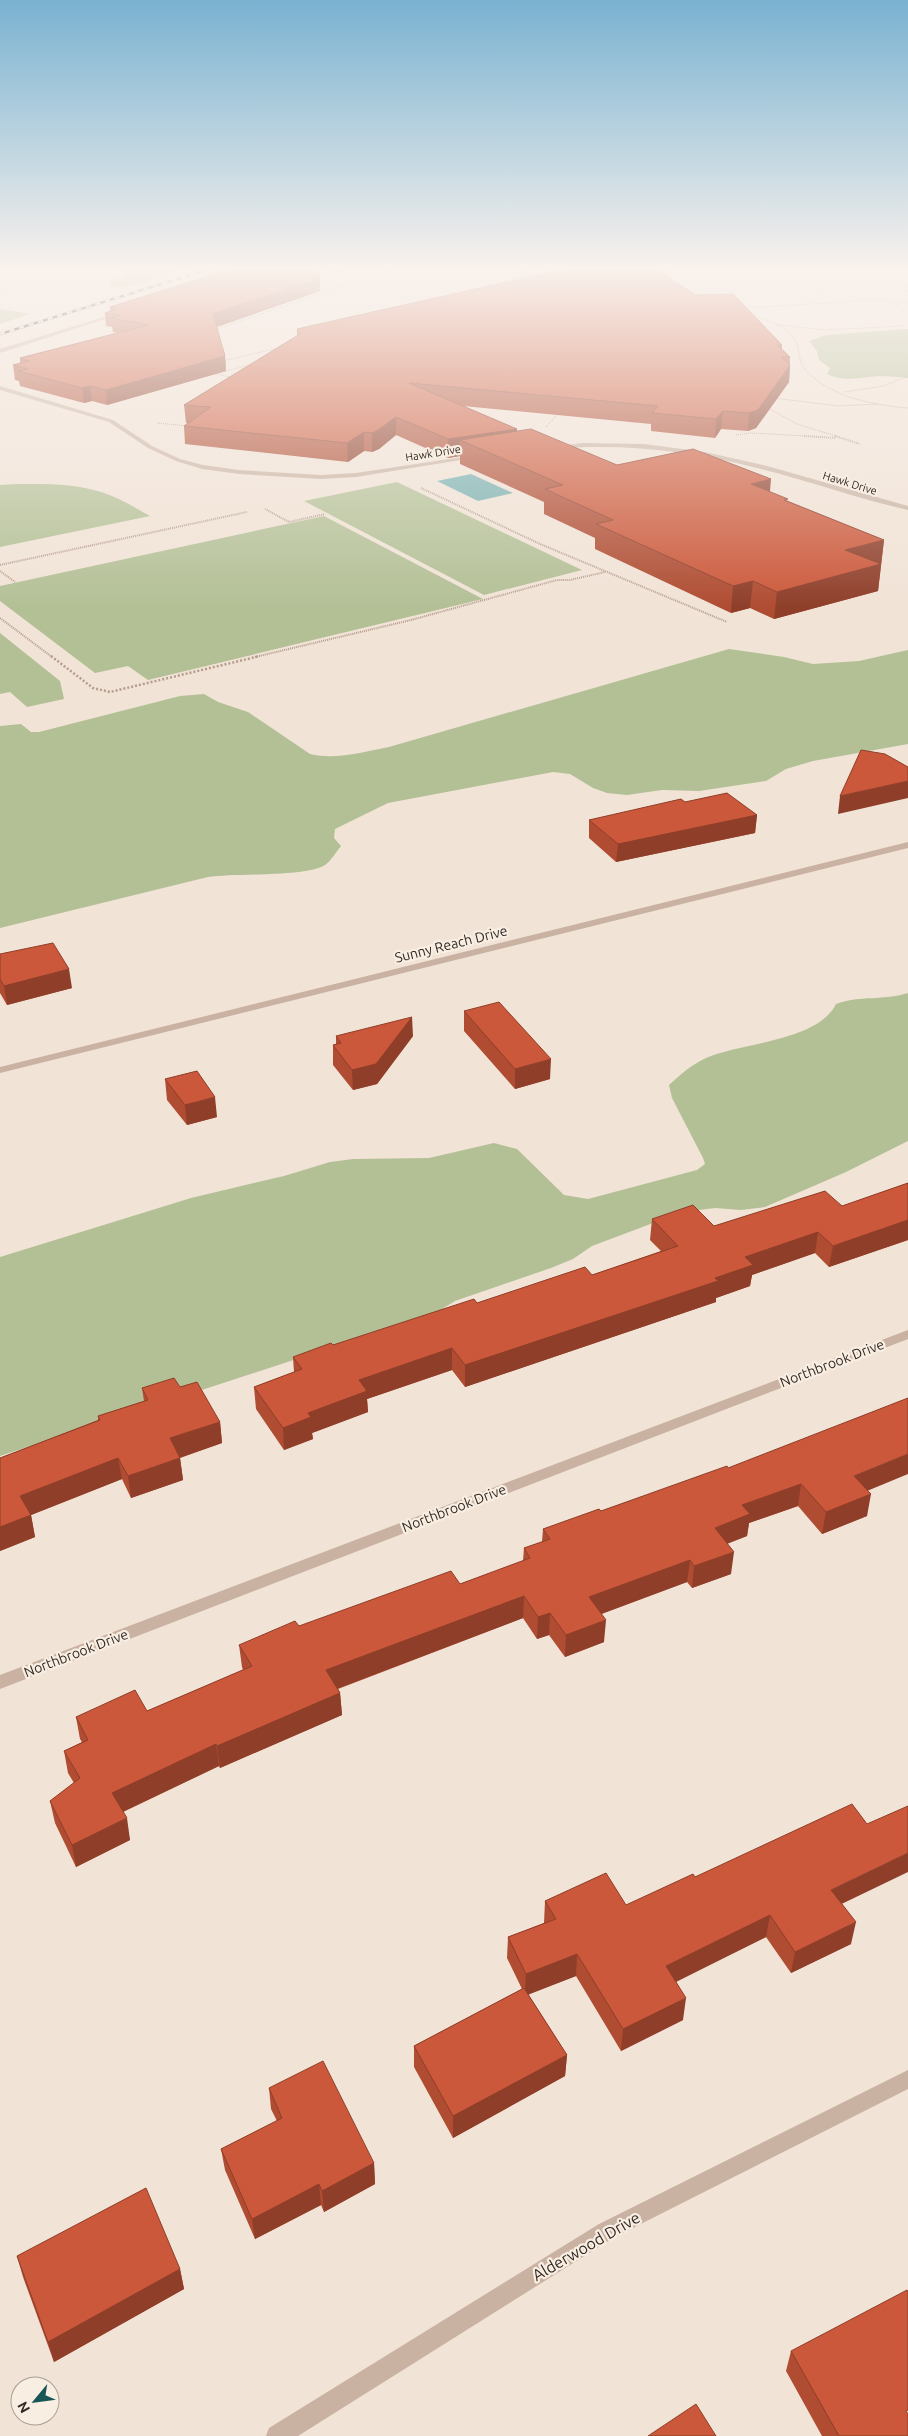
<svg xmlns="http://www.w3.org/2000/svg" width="908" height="2436" viewBox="0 0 908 2436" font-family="Ubuntu,sans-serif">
<rect width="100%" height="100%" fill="#f1e3d6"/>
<path fill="#b3c096" d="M117 268H185C162 275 133 291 109 286L110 281 125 276Z
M0 309 30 314 0 324Z
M908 329V378C899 377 889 376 879 376 861 377 845 383 827 374L830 368 819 360 817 351 809 341 826 335Z
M397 482 582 570 484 595 304 501Z
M17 484C48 484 82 483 112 496 125 501 137 509 150 516L0 547V485Z
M324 516 483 599 148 680 128 666 95 673 0 601V586Z
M0 633 60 681 64 699 27 707 10 692 0 694Z
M729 649 784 657 813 664 859 661 908 650V744L813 761 786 769 766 781 699 791 662 790 627 795 607 793 593 788 570 774 553 772 388 803 335 829 334 838 341 846C336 852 331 861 325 865 307 877 235 873 208 877L0 928V726L21 724 31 732H39L180 696 204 694 218 702 248 712 310 754C336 760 363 752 389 747Z
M908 993V1141L846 1172 765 1207 741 1210 715 1208 691 1211 669 1217 592 1246 573 1259 551 1268 455 1301 434 1314 0 1456V1257L191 1198 284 1176 330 1162 353 1159 429 1158 494 1143 517 1149 564 1195 588 1199 697 1170 705 1164 703 1158 672 1098 669 1085C681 1074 691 1065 706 1058 741 1043 818 1041 836 1004 861 995 882 1001 908 993Z"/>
<path fill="#74afaf" d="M471 474 513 493 478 501 437 481Z"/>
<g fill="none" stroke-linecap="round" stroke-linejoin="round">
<path stroke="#b59c8c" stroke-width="1" stroke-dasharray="1 1" stroke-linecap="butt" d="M316 268 347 273
M466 268 471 279 497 286
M508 268 543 275
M657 272 701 268
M903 279 908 288
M799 281 811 288
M317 283 362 268
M350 284 526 278
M0 291 12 293
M908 291 892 300 908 315
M817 292 826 297
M908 295V297
M744 308 875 300 908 303
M752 315C768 321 793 328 798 347 800 355 799 362 805 369 829 397 873 405 908 408
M777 325 826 330 903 326
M214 330 396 268
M223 361 278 348
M221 372 251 365
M213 373 234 378
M844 392 884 386 908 376
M774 398 838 406 878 404
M766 407 797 424 839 437
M157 423 188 426
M546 427 559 413
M736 435 751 433 825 437"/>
<path stroke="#b59c8c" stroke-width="2" stroke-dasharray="1 1" stroke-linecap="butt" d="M804 436 835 438
M835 436 860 444
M421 488 540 544 727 622
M265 509 289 522 325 514
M0 565 247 512
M0 571 15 582
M0 618 52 657
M255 657 411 620 557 580H570L605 572"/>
<path stroke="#b59c8c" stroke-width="2.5" stroke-dasharray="2 2" stroke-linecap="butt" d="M51 656 93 688 110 692 260 656"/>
<path fill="#c9b2a2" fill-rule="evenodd" d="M120 312 124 313 0 353V349Z
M0 386 113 420 152 446 180 459 203 465 239 470 321 475 356 473 476 455 479 457 356 477 321 479 239 474 202 469 176 461 148 448 109 422 0 390Z
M583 443 644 444 705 452 767 466 908 506V510C858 499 810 481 761 469 692 451 624 443 553 449L550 447Z
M908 842V848L0 1073V1067Z
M908 1330V1339L0 1689V1675Z
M908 2070V2089L613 2238 298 2436H266L269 2428 599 2224Z"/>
<g stroke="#332924" stroke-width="2.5">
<path id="rail" d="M0 334 213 268"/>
</g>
<use href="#rail" stroke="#f9eee2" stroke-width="2" stroke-dasharray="5" stroke-linecap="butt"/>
</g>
<path fill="#af4c32" d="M320 278V291L216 327 225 356 226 371 107 405 92 401 84 403 20 386 19 381 15 380 13 365 20 363V358L117 333 113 332 112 327 106 326 105 313 110 311V307Z
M695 295 782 345V349L790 357 789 382 756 428 748 431 721 429 715 438 651 431V424L463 406 517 432 617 465 770 492 788 501 884 540 878 591 774 619 750 608 731 613 595 549V538L544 514V502L460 464V456L448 458 396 435 379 449 372 452 364 451 348 462 185 444 184 426 188 423H186L184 405 297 336V329Z
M685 802 757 815 755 833 616 862 589 838V820Z
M0 954 72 988 7 1005 0 993Z
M464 1011 550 1079 515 1089 464 1031Z
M336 1036H413L377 1084 353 1090 333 1065V1045L336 1044Z
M165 1079 217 1117 187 1125 167 1100Z
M908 1183V1240L829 1267 815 1253 752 1275 750 1286 716 1298V1302L465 1387 452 1370 367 1399 368 1412 312 1433 313 1439 284 1450 256 1409 254 1387 294 1372 293 1357 477 1303 592 1275 661 1251 650 1240 652 1219 714 1226 842 1206Z
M180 1387 220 1422 222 1443 180 1458 183 1480 131 1498 122 1479 31 1515 35 1537 0 1551V1458L98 1420V1416L144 1401 142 1388Z
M728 1468 868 1490 867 1516 822 1534 798 1506 749 1523 747 1536 727 1544 731 1574 692 1588 687 1582 601 1614 604 1642 565 1657 549 1635 537 1639 523 1618 338 1689 340 1693 342 1715 220 1768 219 1766 123 1812 130 1840 76 1867 55 1823 50 1801 74 1783 68 1773 64 1751 82 1742 80 1739 76 1717 147 1711 243 1670 242 1667 239 1645 299 1626 460 1584 523 1561 524 1548 542 1542 543 1529 601 1511Z
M695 1877 842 1904 851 1944 791 1973 766 1937 676 1981 683 2020 621 2051 576 1976 528 1994 567 2055 565 2076 453 2138 414 2067V2046L522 1989 507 1958 508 1937 544 1923 545 1901 626 1905Z
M269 2088 374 2163 375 2184 324 2212 321 2205 255 2239 225 2170 221 2149 277 2121 271 2109Z
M17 2256 180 2269 184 2289 54 2362 23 2277Z
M791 2351 908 2436H822L786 2371Z"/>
<path fill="#8e3e29" d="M320 278V291L214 328 213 314Z
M225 356 226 371 107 405 106 390Z
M790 365 789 382 756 428 748 431 749 413Z
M90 386 92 401 84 403 82 388Z
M723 411 721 429 715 438 716 419Z
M396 417V435L379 449 372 452V433Z
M517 429V447L460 440V456L448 458V439Z
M364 432V451L348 462 347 443Z
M771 479 769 504 751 484Z
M884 540 878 591 774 619 777 592 845 550Z
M753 581 750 608 731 613 733 586Z
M908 781V798L838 814 840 796Z
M757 815 755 833 616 862 618 844Z
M69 969 72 988 7 1005 4 986Z
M412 1017 413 1036 377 1084 353 1090 352 1070Z
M551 1059 550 1079 515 1089V1069Z
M215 1097 217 1117 187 1125 185 1105Z
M908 1220V1240L829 1267 833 1246Z
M818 1232 815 1253 752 1275 750 1286 716 1298V1302L465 1387V1365L715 1278 745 1257Z
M452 1348V1370L367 1399 368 1412 312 1433 313 1439 284 1450 283 1428 359 1380Z
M220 1422 222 1443 173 1460 170 1438Z
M908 1454V1474L850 1498 854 1476Z
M118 1458 122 1479 31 1515 35 1537 0 1551V1527L20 1496Z
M180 1458 183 1480 131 1498 128 1476Z
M801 1484 798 1506 749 1523 747 1536 712 1549 715 1528 742 1505Z
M871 1494 867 1516 822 1534 826 1512Z
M734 1552 731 1574 692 1588 694 1566Z
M690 1560 687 1582 588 1619 589 1597Z
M524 1596 523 1618 328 1692 326 1670Z
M550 1613 549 1635 537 1639 538 1617Z
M606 1620 604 1642 565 1657 566 1635Z
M340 1693 342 1715 220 1768 217 1746Z
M216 1744 219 1766 116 1815 112 1793Z
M127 1818 130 1840 76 1867 72 1845Z
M908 1853V1872L827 1911 831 1890Z
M770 1915 766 1937 664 1988 666 1966Z
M856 1922 851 1944 791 1973 795 1952Z
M577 1954 576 1976 525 1996 526 1974Z
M686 1998 683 2020 621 2051 623 2029Z
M567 2055 565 2076 453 2138V2116Z
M374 2163 375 2184 324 2212 322 2191Z
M319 2184 321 2205 255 2239 252 2219Z
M180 2269 184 2289 54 2362 48 2342Z"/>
<path fill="#cb583a" stroke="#8e3e29" d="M235 268H318L320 278 213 314 225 356 106 390 90 386 82 388 18 371 28 369 13 365 29 361 20 358 149 325 111 318 120 315 105 313 117 309 110 307Z
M569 268H655L695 295 733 294 782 345H777L790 357H781L790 365 758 410 749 413 723 411 716 419 652 413 658 406 409 383 517 429 448 439 396 417 378 430 372 433 364 432 347 443 184 426 211 407 184 405 300 334 297 329Z
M531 429 617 465 693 449 771 479 751 484 788 499 784 500 884 540 845 550 881 564 777 592 753 581 733 586 596 524 613 520 545 489 563 485 460 440Z
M861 750 885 754 908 767V781L840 796Z
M727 793 757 815 618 844 589 820 681 799 685 802Z
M53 943 69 969 4 986 0 979V954Z
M499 1002 551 1059 515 1069 464 1011Z
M412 1017 376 1064 352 1070 333 1045 341 1043 336 1036Z
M197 1071 215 1097 185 1105 165 1079Z
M908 1183V1220L833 1246 818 1232 745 1257 753 1265 715 1278 718 1281 465 1365 452 1348 359 1380 367 1391 308 1413 311 1417 283 1428 254 1387 302 1369 293 1357 331 1343 333 1345 474 1299 477 1303 585 1267 592 1275 678 1246 652 1219 693 1205 714 1226 825 1191 842 1206Z
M174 1378 180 1387 197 1382 220 1422 170 1438 180 1458 128 1476 118 1458 20 1496 31 1515 0 1527V1458L100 1420 98 1416 148 1400 142 1388Z
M908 1398V1454L854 1476 871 1494 826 1512 801 1484 742 1505 750 1514 715 1528 734 1552 694 1566 690 1560 589 1597 606 1620 566 1635 550 1613 538 1617 524 1596 326 1670 340 1693 217 1746 216 1744 112 1793 127 1818 72 1845 50 1801 80 1778 64 1751 88 1740 76 1717 135 1690 147 1711 252 1666 239 1645 295 1621 299 1626 451 1571 460 1584 530 1558 524 1548 550 1539 543 1529 599 1509 601 1511 727 1466 728 1468Z
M852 1804 867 1824 908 1806V1853L831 1890 856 1922 795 1952 770 1915 666 1966 686 1998 623 2029 577 1954 526 1974 508 1937 556 1919 545 1901 606 1873 626 1905 693 1874 695 1877Z
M524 1988 567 2055 453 2116 414 2046Z
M323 2061 374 2163 322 2191 319 2184 252 2219 221 2149 282 2118 269 2088Z
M146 2188 180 2269 48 2342 17 2256Z
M907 2290 908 2292V2410L906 2411 908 2414V2436H839L791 2351Z
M696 2404 716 2436H648Z"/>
<linearGradient id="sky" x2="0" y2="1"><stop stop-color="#79b2d1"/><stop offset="0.44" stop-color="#f9f2ed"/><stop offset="1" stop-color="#f9f2ed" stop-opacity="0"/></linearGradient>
<rect width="908" height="609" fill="url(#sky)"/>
<g text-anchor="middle" stroke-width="4.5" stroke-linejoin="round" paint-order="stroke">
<g font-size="11" fill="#332924" stroke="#f9eee2">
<text transform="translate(433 453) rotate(-9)" y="4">Hawk Drive</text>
<text transform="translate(850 483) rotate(17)" y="4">Hawk Drive</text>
</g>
<g font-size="14" fill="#332924" stroke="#f9eee2">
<text transform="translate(451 944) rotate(-14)" y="5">Sunny Reach Drive</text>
<text transform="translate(832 1363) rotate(-21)" y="5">Northbrook Drive</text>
<text transform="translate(454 1508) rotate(-21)" y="5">Northbrook Drive</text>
<text transform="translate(76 1653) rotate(-21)" y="5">Northbrook Drive</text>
</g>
<g font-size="16" fill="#332924" stroke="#f9eee2">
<text transform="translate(586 2246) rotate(-30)" y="6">Alderwood Drive</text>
</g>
</g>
<g transform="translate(35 2401) rotate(241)"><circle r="24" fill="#f9eee2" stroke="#aa9f96"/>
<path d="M0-4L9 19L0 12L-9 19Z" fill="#195456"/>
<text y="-8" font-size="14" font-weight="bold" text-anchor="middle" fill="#332924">N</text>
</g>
</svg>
